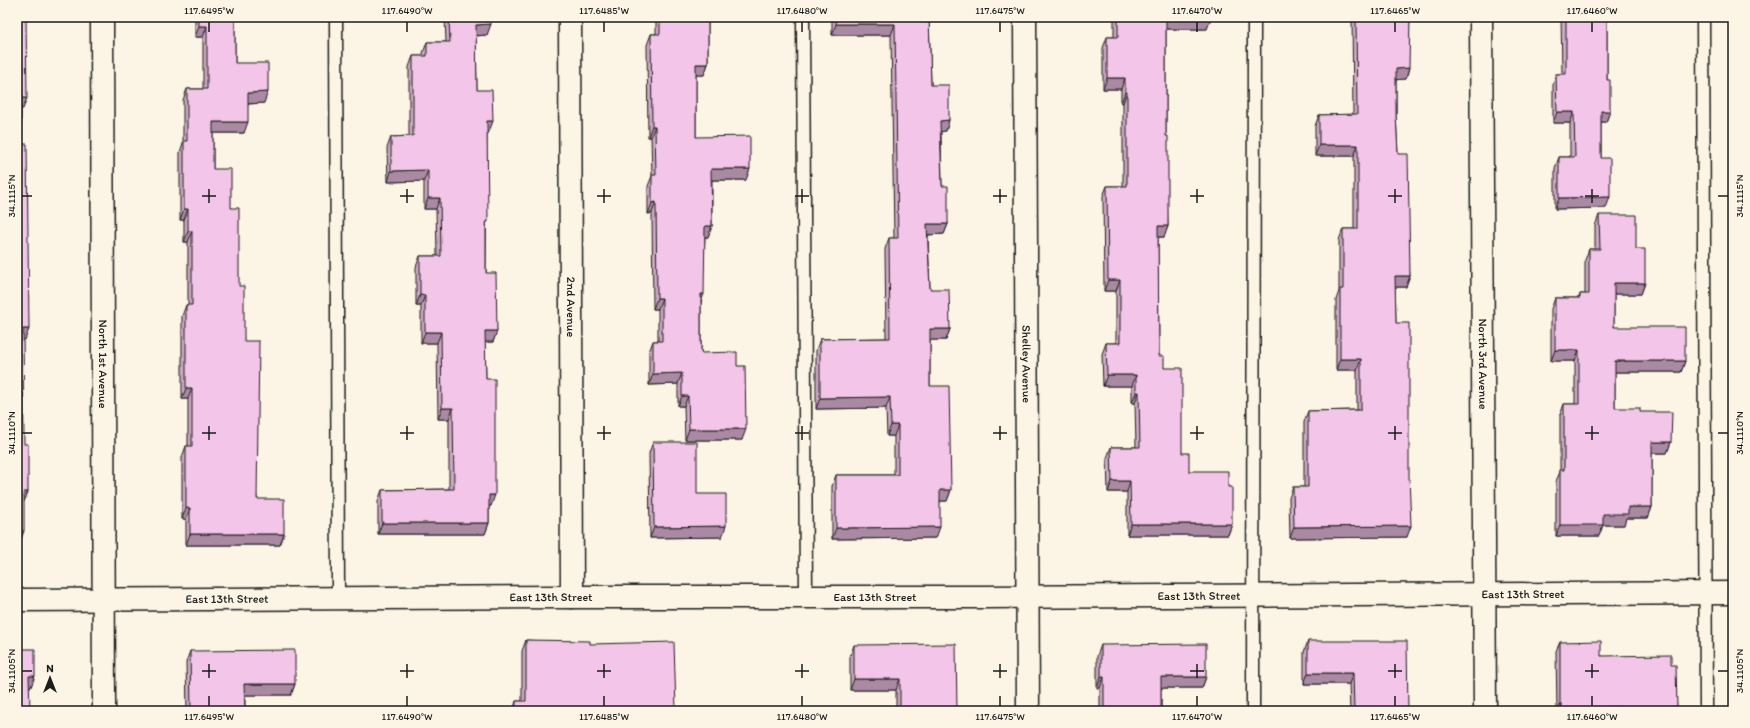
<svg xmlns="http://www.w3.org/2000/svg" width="1750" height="728" viewBox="0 0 1750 728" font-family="Itim,sans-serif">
<rect width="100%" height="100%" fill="#fcf5e5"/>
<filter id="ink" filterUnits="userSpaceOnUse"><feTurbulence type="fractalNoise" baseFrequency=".025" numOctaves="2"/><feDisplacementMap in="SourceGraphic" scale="8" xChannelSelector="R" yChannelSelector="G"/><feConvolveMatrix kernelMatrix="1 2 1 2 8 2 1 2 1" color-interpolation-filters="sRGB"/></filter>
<g filter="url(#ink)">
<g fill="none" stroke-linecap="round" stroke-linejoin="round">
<g stroke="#1c1c1c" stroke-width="15">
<path id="service" d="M336 17 338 599
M803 17 806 597
M1703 17 1706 711
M1253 711 1254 17"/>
</g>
<g stroke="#1c1c1c" stroke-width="25">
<g id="minor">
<path id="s1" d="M102 17 104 711"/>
<path id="s2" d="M1025 17 1028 711"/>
<path id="s3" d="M1481 17 1485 711"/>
<path id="s4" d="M17 600 572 597H985L1733 593"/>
</g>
</g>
<g stroke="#1c1c1c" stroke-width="25">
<g id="tertiary">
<path id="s5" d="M570 17 572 597"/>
</g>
</g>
<use href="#service" stroke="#fcf5e5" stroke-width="12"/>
<use href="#minor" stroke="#fcf5e5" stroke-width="22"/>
<use href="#tertiary" stroke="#fcf5e5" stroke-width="22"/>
</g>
<path fill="#d1a9c8" stroke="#1c1c1c" d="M195 17H235V63L264 103 248 104 244 133H213V169L231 208 244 341 257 499 284 534 280 545H186V519H182V457L186 446H188V399H182V316L186 305H188V242H184V220H180V152L183 143V100L187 89H203V37H195Z
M445 17H491L487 35 476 36 477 90 489 132H487L486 273 497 331 493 342H485L486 379 491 506H489V523L485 534H378V501L382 490 449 489V419H438L437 343H421V306H416V267L420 256H437L436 209H424V181L388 182 387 148 391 137 409 136V67L413 56H423V53L427 42H446Z
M656 17H708V64L704 75H696V137L746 180H712V226L708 237H705L701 303V353L737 366 742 440H685L684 406H678V384L649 385V352L653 341H658V309H653L652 213 648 214V186L652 176 651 137H648L647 45 651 34H656Z
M832 17H929L931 85 949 120 946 131H941L942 186 948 224 944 234 928 235 930 289 950 329 946 340H930V386L951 490 947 501H940L936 538 832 539V486L836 475H894V436H887L886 408 816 409V350L820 339 886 338 885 249 889 238H894L891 35H832Z
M1114 17H1211L1207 29H1166V136L1168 226 1164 237H1158L1159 356 1164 368 1182 453 1189 471 1228 487 1232 524 1228 535H1127V492H1108L1107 458 1111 447H1136L1135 403H1132V386H1103L1102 354 1106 343H1116V291H1104L1103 196 1107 186H1123V103H1121V89H1103V48L1107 37H1114Z
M1352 17H1410L1406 79H1396V114L1398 154 1410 276 1406 287H1395L1396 323 1407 537 1290 538 1289 498 1293 487H1304V422L1308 411 1357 410V370H1336V300L1339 291V240L1343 229H1354V156H1315V126L1319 115H1353Z
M1561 17H1665H1607V80L1610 111 1606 122H1601V158L1606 208 1555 209V168L1559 157H1570V123H1553V85L1556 74H1562Z
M1599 215 1636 249 1645 283 1641 294H1614V327L1685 361 1681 372H1615V408L1640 412 1671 442 1667 453H1652V507L1648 518H1626L1624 525H1603L1599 536H1556V481L1560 472V415L1564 404H1575V361H1551V309L1555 298H1579L1580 294H1585V260L1589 249H1595V226Z
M653 442 722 537 650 538 649 453Z
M526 640 590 644 676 710 675 711H513L516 701H522V651Z
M1308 641 1408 711H1350L1349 684H1304V652Z
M1560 642 1601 656 1671 665 1677 707 1675 711H1557L1556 651Z
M854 645 957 711H896V690H850V656Z
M1101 645 1206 677 1202 688H1161V711H1100V688H1097V656Z
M190 651 295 684 291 695H245V711H187L186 662Z"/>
<path fill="#aa8aa3" stroke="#1c1c1c" d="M1166 18H1211L1207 29H1162Z
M491 24 487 35 472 36 476 25Z
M836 24H895L891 35H832Z
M199 26H207L203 37H195Z
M696 64H708L704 75H692Z
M1409 68 1406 79 1392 80 1396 69Z
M1107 78H1125L1121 89H1103Z
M268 92 264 103 244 104 248 93Z
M1125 92H1127L1123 103H1121Z
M21 98H27L23 109H17Z
M1601 111H1610L1606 122H1597Z
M1557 112H1574L1570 123H1553Z
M949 120 946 131 936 132 940 121Z
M487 121H493L489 132H483Z
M213 122H248L244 133H209Z
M652 126H655L651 137H648Z
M1319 145H1358L1354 156H1315Z
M711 169H750L746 180H707Z
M428 170 424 181 388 182 391 171Z
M1610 197 1606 208 1555 209 1559 198Z
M428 198H440L436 209H424Z
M656 202 652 213 648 214 652 203Z
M184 209H188L184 220H180Z
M927 224H948L944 234 923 235Z
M705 226H712L708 237H701Z
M1158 226H1168L1164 237H1154Z
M188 231H192L188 242H184Z
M1395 276H1410L1406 287H1391Z
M1108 280H1120L1116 291H1104Z
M1614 283H1645L1641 294H1610Z
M701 294H704L700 305Z
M420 295H425L421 306H416Z
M657 298H662L658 309H653Z
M23 329H29L25 340H19Z
M930 329H950L946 340H926Z
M485 331H497L493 342H481Z
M425 332H441L437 343H421Z
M1555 350H1579L1575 361H1551Z
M1340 359H1361L1357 370H1336Z
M1615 361H1685L1681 372H1611Z
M682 373 678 384 649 385 653 374Z
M1107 375H1136L1132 386H1103Z
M186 388H192L188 399H182Z
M1136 392H1139L1135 403H1132Z
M682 396H688L684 406H678Z
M890 397 886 408 816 409 820 398Z
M442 408H453L449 419H438Z
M891 425H898L894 436H887Z
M689 429H746L742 440H685Z
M1652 442H1671L1667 453H1648Z
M1112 481H1130L1127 492H1108Z
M940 490H951L947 501H936Z
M24 492H28L24 502H20Z
M489 495H495L491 506H485Z
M1628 507H1652L1648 518H1626L1624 525H1603L1599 536H1556L1560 525 1603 514Z
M186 508H190L186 519H182Z
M382 523H489L485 534H378Z
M1131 524H1232L1228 535H1127Z
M726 526 722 537 650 538 654 527Z
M1411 526 1407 537 1290 538 1294 527Z
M940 527 936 538 832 539 836 528Z
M17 531H24L20 542H17Z
M190 534H284L280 545H186Z
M1308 673H1353L1349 684H1304Z
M29 676H35L31 687H25Z
M1101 677H1104L1100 688H1097Z
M1161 677H1206L1202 688H1157Z
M854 679H900L896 690H850Z
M244 684H295L291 695H240Z
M1560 704H1562L1560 711H1558Z
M1604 707H1677L1675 711H1602Z
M676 710 675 711H621Z"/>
<path fill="#f3c5e9" stroke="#1c1c1c" d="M17 17H26L27 98H21V144H27L29 329H23L24 444H28V492H24V531H17Z
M199 17H235V63H268V92L248 93V122H213V169H231V208H239V286H244V341H259L257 499H284V534H190V508H186V446H192V388H186V305H192V231H188V209H184V141H187V89H207V26H199Z
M449 17H491V24L476 25 477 90H492L493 121H487L488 222H486V273H496L497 331H485L486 379H495V495H489V523H382V490L454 489 453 408H442L441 332H425V295H420V256H441L440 198H428V170L391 171V137L413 136V56H427V42H450Z
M660 17H708V64H696V137L750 136V169H711L712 226H705L704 294H701V353L737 352V366H745L746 429H689L688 396H682V373L653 374V341H662V298H657L656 202 652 203V175H656L655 126H652L651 34H660Z
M836 17H929L931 85H949V120L940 121 942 186H948V224H927L930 289H949L950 329H930V386H949L951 490H940V527L836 528V475H898V425H891L890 397 820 398V339L890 338 889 238H898L895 24H836Z
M1118 17H1211V18H1166V136H1168V226H1158L1159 356H1164V368H1182V453H1189V471H1228V487H1232V524H1131L1130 481H1112L1111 447H1140L1139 392H1136V375H1107L1106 343H1120V280H1108L1107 186H1127V92H1125V78H1107V37H1118Z
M1356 17H1410L1409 68 1396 69V114L1398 154H1408L1410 276H1395L1396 323H1409V475L1411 526 1294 527 1293 487H1308V411L1361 410V359H1340V289H1343V229H1358V145H1319V115L1357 114Z
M1566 17H1607V80H1610V111H1601V158H1610V197L1559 198V157H1575L1574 112H1557L1556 74H1566Z
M1599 215H1636V249H1645V283H1614V327H1685V361H1615V408H1640V412H1672L1671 442H1652V507H1628V514H1603V525H1560V470H1564V404H1579V350H1555V298H1580V294H1589V249H1600Z
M653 442H697V494H726V526L654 527Z
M526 640 590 641V644L674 642 676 710 621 711H516V701H526Z
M1308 641H1407L1408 711H1354L1353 673H1308Z
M1601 641V656L1671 655V665H1676L1677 707H1604V711H1562V704H1560V642Z
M956 644 957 711H900V679H854V645Z
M1206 644V677H1161V711H1104V677H1101V645Z
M17 649H35V676H29L30 711H17Z
M295 650V684H244L245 711H191L190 651Z"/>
</g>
<path fill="none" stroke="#1c1c1c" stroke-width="1.5" d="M209 22V32M407 22V32M604 22V32M802 22V32M1000 22V32M1197 22V32M1395 22V32M1592 22V32M209 189V203M407 189V203M604 189V203M802 189V203M1000 189V203M1197 189V203M1395 189V203M1592 189V203M22 196H32M202 196H216M400 196H414M597 196H611M795 196H809M993 196H1007M1190 196H1204M1388 196H1402M1585 196H1599M1718 196H1728M209 426V440M407 426V440M604 426V440M802 426V440M1000 426V440M1197 426V440M1395 426V440M1592 426V440M22 433H32M202 433H216M400 433H414M597 433H611M795 433H809M993 433H1007M1190 433H1204M1388 433H1402M1585 433H1599M1718 433H1728M209 664V678M407 664V678M604 664V678M802 664V678M1000 664V678M1197 664V678M1395 664V678M1592 664V678M22 671H32M202 671H216M400 671H414M597 671H611M795 671H809M993 671H1007M1190 671H1204M1388 671H1402M1585 671H1599M1718 671H1728M209 696V706M407 696V706M604 696V706M802 696V706M1000 696V706M1197 696V706M1395 696V706M1592 696V706"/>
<g text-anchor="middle" stroke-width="3" stroke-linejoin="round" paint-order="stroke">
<g font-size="12" fill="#1c1c1c" stroke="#fcf5e5">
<text dy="4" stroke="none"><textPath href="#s5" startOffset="290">2nd Avenue</textPath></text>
<text dy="4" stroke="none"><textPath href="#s1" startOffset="347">North 1st Avenue</textPath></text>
<text dy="4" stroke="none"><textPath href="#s2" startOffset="347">Shelley Avenue</textPath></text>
<text dy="4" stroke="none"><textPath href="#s3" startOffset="347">North 3rd Avenue</textPath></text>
<text dy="4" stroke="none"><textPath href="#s4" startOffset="1506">East 13th Street</textPath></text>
<text dy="4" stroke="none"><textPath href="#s4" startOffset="1182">East 13th Street</textPath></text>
<text dy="4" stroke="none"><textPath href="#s4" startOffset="534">East 13th Street</textPath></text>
<text dy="4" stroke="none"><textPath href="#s4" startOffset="858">East 13th Street</textPath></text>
<text dy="4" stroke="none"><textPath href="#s4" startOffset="210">East 13th Street</textPath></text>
</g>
</g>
<rect width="1750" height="728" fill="none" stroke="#fcf5e5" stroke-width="44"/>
<g transform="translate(50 678)" stroke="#fcf5e5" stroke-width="3" paint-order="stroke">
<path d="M0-3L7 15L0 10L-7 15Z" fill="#1c1c1c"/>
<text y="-6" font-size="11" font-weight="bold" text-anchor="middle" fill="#1c1c1c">N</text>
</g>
<rect x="22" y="22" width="1706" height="684" fill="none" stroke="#1c1c1c" stroke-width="1.5"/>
<g font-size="10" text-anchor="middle" fill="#1c1c1c">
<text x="209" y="14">117.6495°W</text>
<text x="407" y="14">117.6490°W</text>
<text x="604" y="14">117.6485°W</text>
<text x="802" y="14">117.6480°W</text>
<text x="1000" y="14">117.6475°W</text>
<text x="1197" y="14">117.6470°W</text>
<text x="1395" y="14">117.6465°W</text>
<text x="1592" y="14">117.6460°W</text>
<text transform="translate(11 196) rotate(-90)" y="4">34.1115°N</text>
<text transform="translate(1739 196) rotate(-90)" y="4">34.1115°N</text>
<text transform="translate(11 433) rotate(-90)" y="4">34.1110°N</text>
<text transform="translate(1739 433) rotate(-90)" y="4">34.1110°N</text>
<text transform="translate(11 671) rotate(-90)" y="4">34.1105°N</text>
<text transform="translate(1739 671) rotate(-90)" y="4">34.1105°N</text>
<text x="209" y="720">117.6495°W</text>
<text x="407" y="720">117.6490°W</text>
<text x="604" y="720">117.6485°W</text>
<text x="802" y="720">117.6480°W</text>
<text x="1000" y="720">117.6475°W</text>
<text x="1197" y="720">117.6470°W</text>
<text x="1395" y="720">117.6465°W</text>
<text x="1592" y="720">117.6460°W</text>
</g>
</svg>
